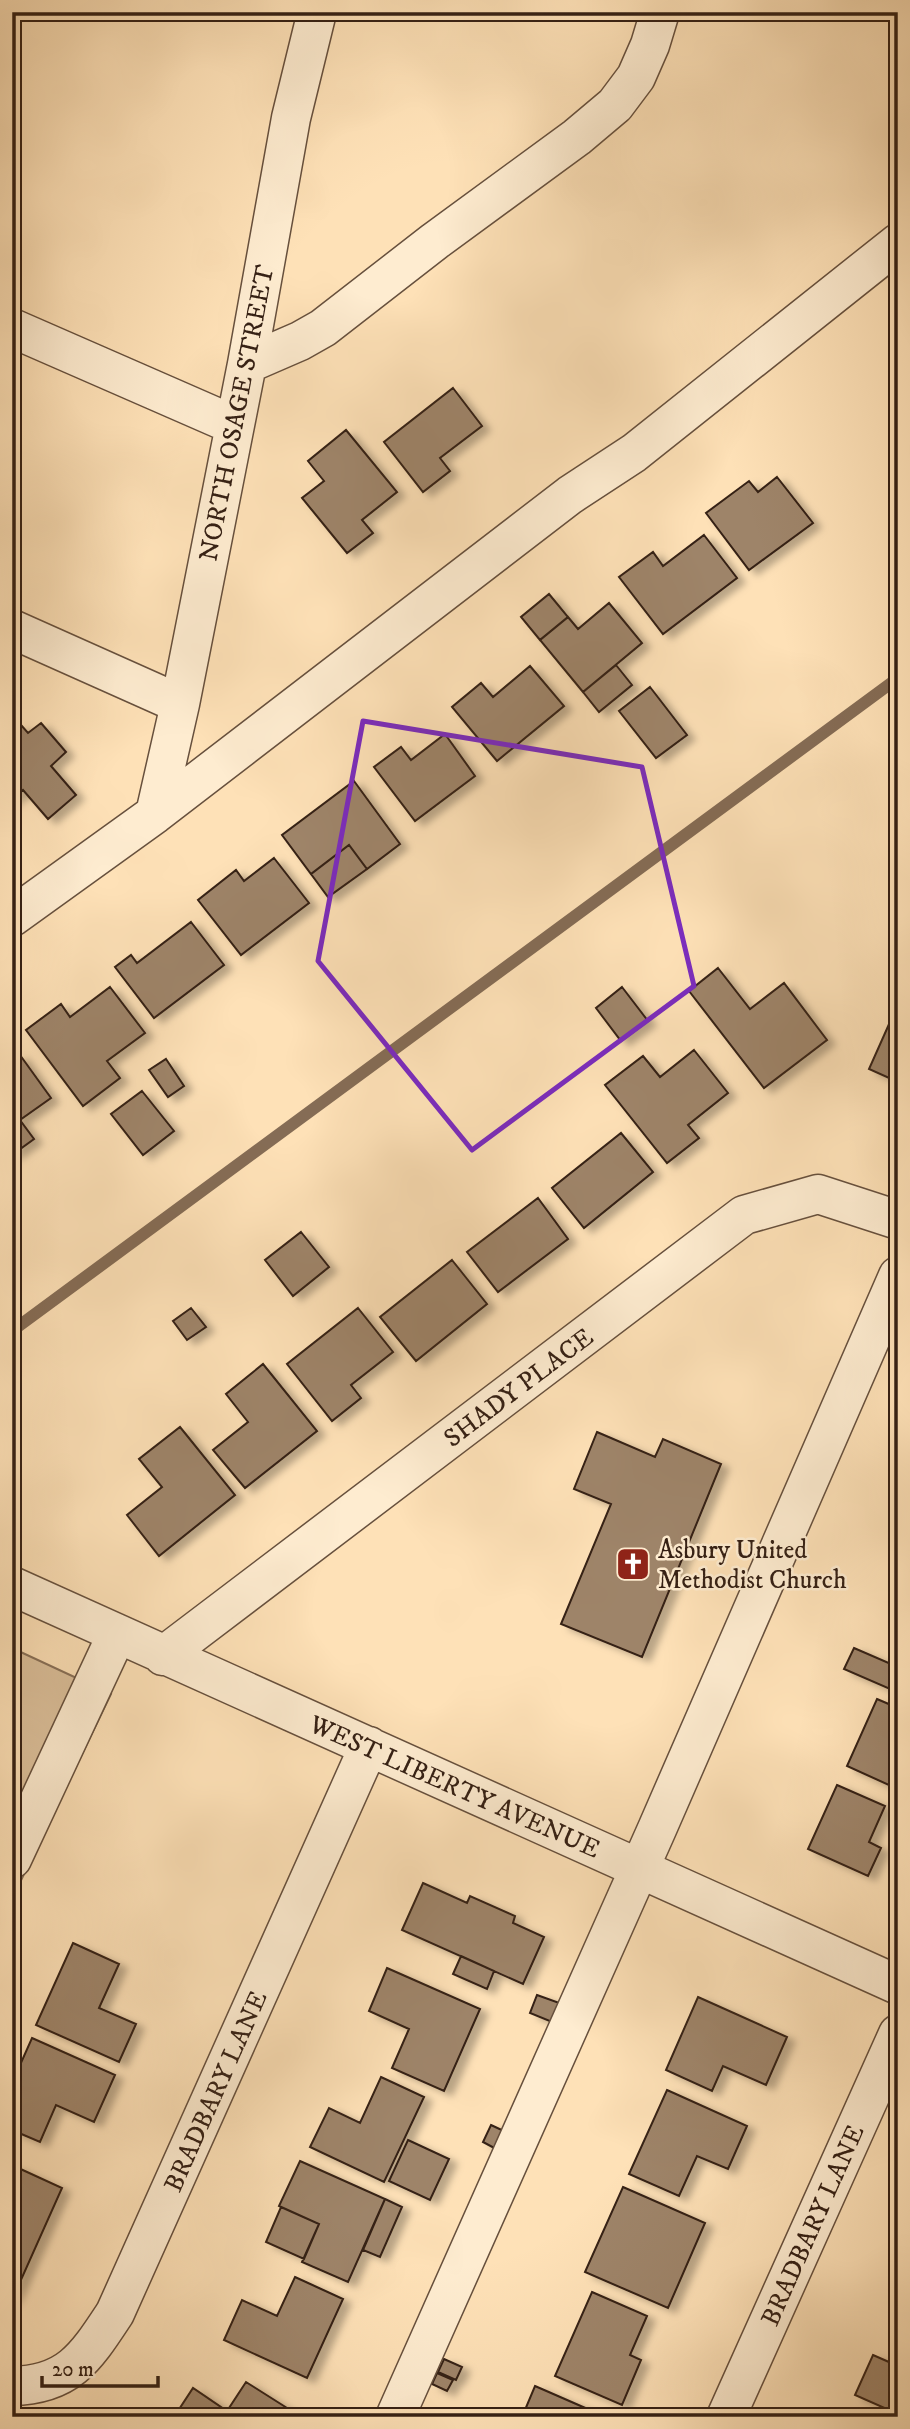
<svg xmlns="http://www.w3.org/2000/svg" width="910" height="2429" viewBox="0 0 910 2429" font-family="'IM FELL DW Pica',serif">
<defs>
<filter id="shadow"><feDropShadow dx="8" dy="4.5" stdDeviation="3.5" flood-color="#0004"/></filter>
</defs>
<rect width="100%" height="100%" fill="#fee1b7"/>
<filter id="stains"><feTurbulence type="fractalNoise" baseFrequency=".00286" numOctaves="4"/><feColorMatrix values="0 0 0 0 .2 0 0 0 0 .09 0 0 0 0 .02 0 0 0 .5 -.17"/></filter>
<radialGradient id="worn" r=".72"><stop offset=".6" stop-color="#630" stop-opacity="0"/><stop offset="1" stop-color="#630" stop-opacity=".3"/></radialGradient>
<path fill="#dcc09b" stroke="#887058" stroke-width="2" d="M12 1648 111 1694 12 1899Z"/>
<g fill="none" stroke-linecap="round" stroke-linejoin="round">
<path stroke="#856c55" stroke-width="12" d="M12 1331 898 678"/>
</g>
<path fill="#9e8469" stroke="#352014" stroke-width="2" filter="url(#shadow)" d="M453 388 482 426 440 458 450 471 423 492 384 442Z
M346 430 397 492 362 520 373 533 347 553 302 498 324 481 308 461Z
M777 477 813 523 749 570 706 513 749 481 758 492Z
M704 535 737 578 663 634 619 577 653 552 663 566Z
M549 594 568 617 540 640 521 617Z
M609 603 642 643 583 692 540 640 568 617 578 629Z
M616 665 632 685 599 712 583 692Z
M530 666 564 706 497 761 452 707 481 683 493 697Z
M650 687 687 735 656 758 619 711Z
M41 723 66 752 51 766 76 795 48 819 23 790 12 800V733L21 725 28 733Z
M445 734 475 776 415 821 374 767 401 747 411 760Z
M354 781 400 844 367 869 349 845 311 874 282 835Z
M349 845 367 869 328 897 311 874Z
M274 858 309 903 241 955 198 900 236 870 244 881Z
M191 922 224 965 154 1018 115 967 131 955 137 963Z
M718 968 750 1009 784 983 827 1040 764 1088 689 991Z
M110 987 145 1033 107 1061 120 1078 83 1106 26 1030 61 1004 70 1017Z
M622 987 648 1021 621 1041 596 1008Z
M898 1004V1082L869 1069Z
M694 1050 728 1093 688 1125 699 1138 667 1163 605 1085 643 1056 660 1077Z
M20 1055 51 1098 20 1120 34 1139 12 1155V1061Z
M166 1059 184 1086 168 1097 149 1070Z
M142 1091 174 1131 143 1155 111 1114Z
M621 1133 653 1172 584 1228 552 1188Z
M538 1198 568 1239 498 1292 467 1252Z
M301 1232 329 1267 293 1296 265 1260Z
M452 1260 487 1304 416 1361 380 1317Z
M191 1308 206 1327 187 1340 173 1321Z
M358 1308 393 1352 351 1385 361 1398 332 1421 287 1364Z
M263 1364 317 1431 245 1488 213 1450 248 1422 226 1394Z
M180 1427 235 1495 159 1556 127 1515 162 1487 139 1459Z
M597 1432 655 1457 663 1439 721 1464 642 1657 561 1624 611 1504 574 1489Z
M854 1648 898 1667 890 1689 844 1669Z
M877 1699 898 1708V1771L891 1786 847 1766Z
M837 1785 885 1806 869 1842 881 1848 868 1876 808 1849Z
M423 1883 467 1903 470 1896 515 1916 513 1923 544 1937 523 1984 402 1930Z
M73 1943 119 1964 99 2008 136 2024 119 2062 36 2025Z
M461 1956 494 1971 487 1989 453 1974Z
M387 1968 480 2009 444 2091 392 2068 409 2029 369 2011Z
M537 1995 565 2005 557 2024 530 2013Z
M698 1997 787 2037 766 2085 723 2066 712 2091 666 2070Z
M32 2038 115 2075 94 2122 56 2105 40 2142 12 2130V2083Z
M381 2077 424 2097 384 2182 310 2147 329 2108 360 2123Z
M667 2090 747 2126 728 2169 697 2156 679 2196 629 2174Z
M491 2125 506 2132 498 2150 483 2142Z
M408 2140 449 2159 430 2200 389 2181Z
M300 2161 385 2199 348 2282 302 2262 319 2224 279 2206Z
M14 2166 62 2188 12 2300V2170Z
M623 2187 705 2223 668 2308 585 2272Z
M385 2199 402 2207 380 2257 363 2250Z
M281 2207 319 2224 304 2259 266 2242Z
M295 2277 343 2299 307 2378 224 2340 242 2300 277 2316Z
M592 2292 647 2316 630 2355 641 2360 622 2405 555 2376Z
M873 2355 898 2366V2414L855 2395Z
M444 2359 462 2367 456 2380 438 2372Z
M437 2373 453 2380 447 2391 432 2384Z
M246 2382 295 2413 293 2417H174L193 2388 227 2411Z
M535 2386 606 2417H522Z"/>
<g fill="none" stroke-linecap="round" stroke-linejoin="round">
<g stroke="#67503d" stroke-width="41">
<path id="minor" d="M12 328 234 425
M247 364 300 341 323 328 435 241 577 137 615 105 636 77 650 45 660 12
M12 629 180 704
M155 814 180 704 247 364 291 118 317 12
M12 917 155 814 570 495 634 453 898 243
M12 1586 898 1985
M163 1656 744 1215 818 1194 898 1220
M12 1859 117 1634
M12 2386C69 2385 86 2357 115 2313L369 1746
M395 2417 657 1829 898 1276
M726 2417 898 2034"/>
</g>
<use href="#minor" stroke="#feecd0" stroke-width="38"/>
</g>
<path fill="none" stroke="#7b2cbf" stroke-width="5" stroke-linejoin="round" d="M363 721 642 767 694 986 472 1150 318 961Z"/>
<defs>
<g id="church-square" transform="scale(1.75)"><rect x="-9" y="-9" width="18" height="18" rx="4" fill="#8f2418" stroke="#feecd0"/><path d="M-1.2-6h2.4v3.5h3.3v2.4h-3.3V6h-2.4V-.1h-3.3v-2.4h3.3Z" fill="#fff"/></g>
</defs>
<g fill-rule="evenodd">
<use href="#church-square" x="633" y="1564"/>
</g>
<g text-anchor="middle" stroke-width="5" stroke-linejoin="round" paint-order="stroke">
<g font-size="26" fill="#352014" stroke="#feecd0">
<text transform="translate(236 413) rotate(-79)" y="9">NORTH OSAGE STREET</text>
<text transform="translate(518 1387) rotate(-37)" y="9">SHADY PLACE</text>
<text transform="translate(455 1786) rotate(24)" y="9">WEST LIBERTY AVENUE</text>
<text transform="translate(215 2091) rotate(-66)" y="9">BRADBARY LANE</text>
<text transform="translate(812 2225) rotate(-66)" y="9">BRADBARY LANE</text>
</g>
<g font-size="26" fill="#352014" stroke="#feecd0" text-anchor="start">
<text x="658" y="1558">Asbury United<tspan x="658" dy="30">Methodist Church</tspan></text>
</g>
</g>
<rect width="910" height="2429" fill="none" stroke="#fee1b7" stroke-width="42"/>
<rect x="14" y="14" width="882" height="2401" fill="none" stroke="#352014" stroke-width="3.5"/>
<rect x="21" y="21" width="868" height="2387" fill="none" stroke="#352014" stroke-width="2"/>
<path d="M42 2376v10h116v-10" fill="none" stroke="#352014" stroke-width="3.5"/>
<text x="52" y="2376" font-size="21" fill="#352014" stroke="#feecd0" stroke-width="5" paint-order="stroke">20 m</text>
<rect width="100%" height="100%" filter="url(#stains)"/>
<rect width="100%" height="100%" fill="url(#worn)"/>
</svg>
